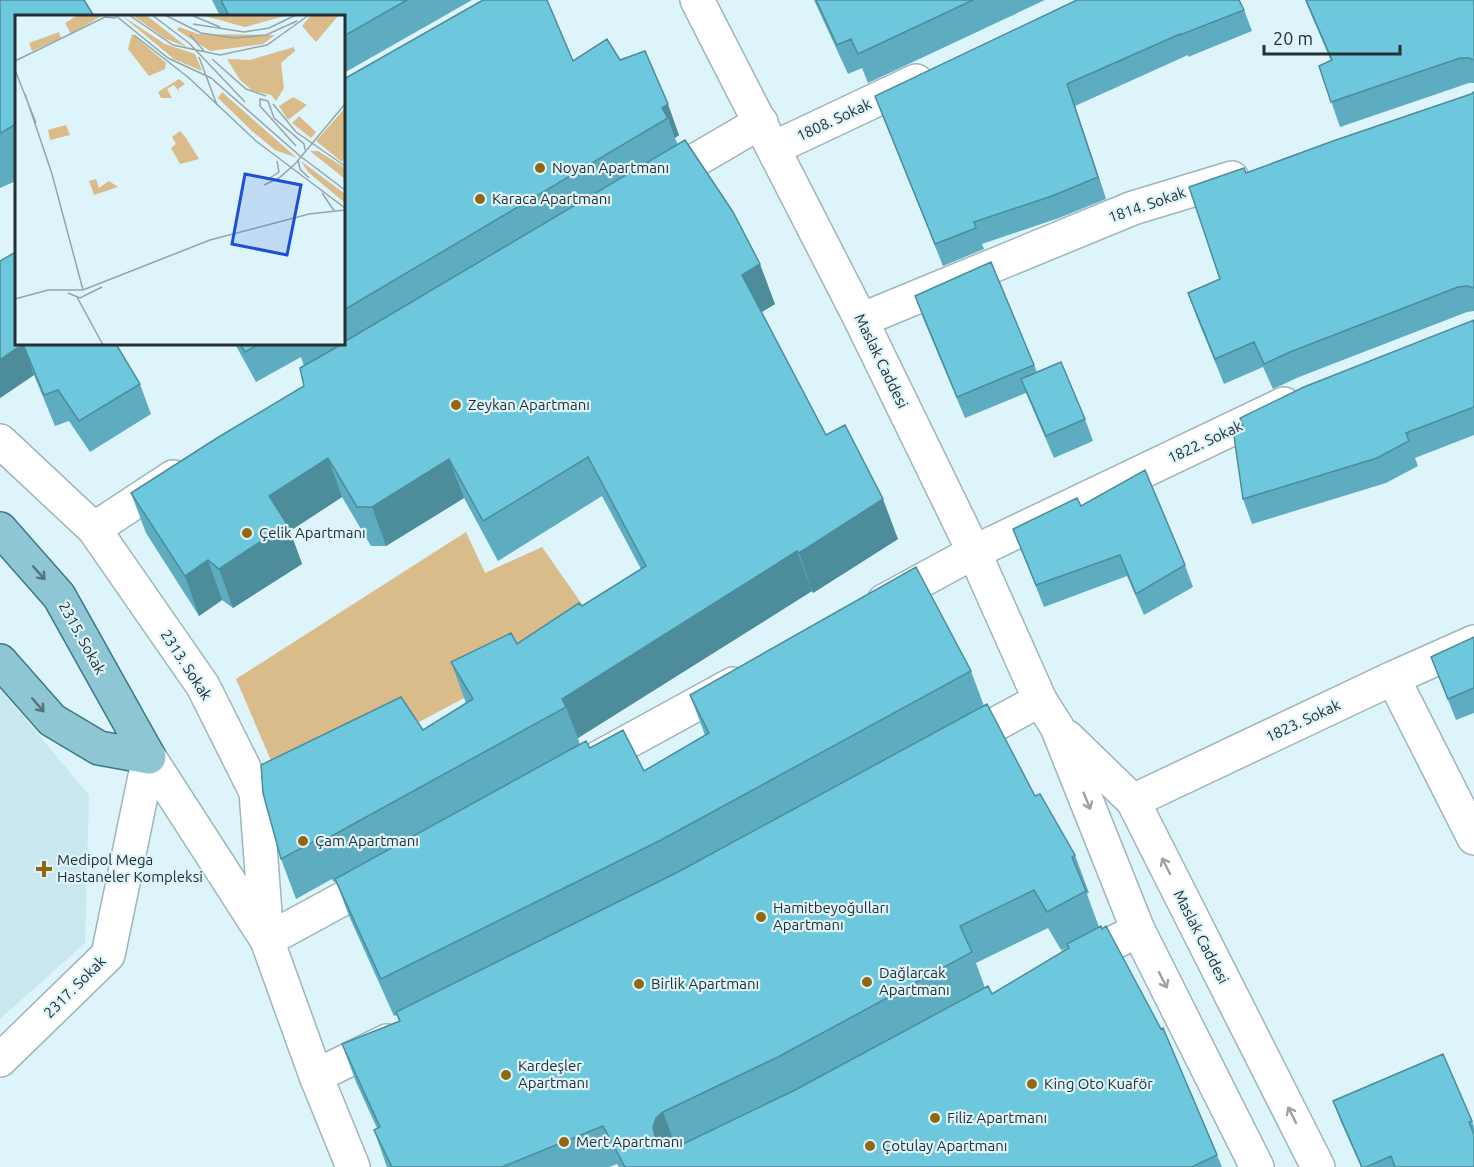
<svg xmlns="http://www.w3.org/2000/svg" width="1474" height="1167" viewBox="0 0 1474 1167" font-family="Ubuntu,sans-serif">
<rect width="100%" height="100%" fill="#ddf4fa"/>
<path fill="#c8e7ef" d="M0 689 89 795 85 943 0 1019Z"/>
<path fill="#dabb8a" d="M466 532 485 573 542 547 598 627 285 793 236 679Z"/>
<g fill="none" stroke-linecap="round" stroke-linejoin="round">
<g stroke="#9fb5bb" stroke-width="36">
<path id="street" d="M774 148 916 81
M660 181 761 122
M861 320 1133 208 1232 178
M0 441 94 529 203 686 256 792 267 940
M94 529 173 477
M884 601 974 552 1284 404
M1393 678 1474 838
M957 745 1040 700
M149 757 267 940 316 1076 353 1167
M589 763 733 684
M1133 801 1393 678 1474 642
M267 940 381 878
M1075 963 1138 930
M0 1060 108 955 149 757
M316 1076 387 1041"/>
</g>
<g stroke="#9fb5bb" stroke-width="36">
<path id="secondary" d="M697 0 861 320 974 552 1040 700 1057 727 1138 930 1257 1167
M1067 737 1133 801 1318 1167"/>
</g>
<g stroke="#3a7887" stroke-width="36">
<path id="primary" d="M0 529 59 596 149 757
M0 661 52 720 99 748 149 757"/>
</g>
<use href="#street" stroke="#fff" stroke-width="33"/>
<use href="#secondary" stroke="#fff" stroke-width="33"/>
<use href="#primary" stroke="#8fc6d3" stroke-width="33"/>
</g>
<path fill="#5eacbf" fill-rule="evenodd" d="M0 0 16 16V181L0 188Z
M212 0H472L344 73V16H226L225 14 220 16Z
M814 0H1045L868 83 862 68 848 74Z
M1305 0H1474V83H1469L1340 127 1319 66 1331 61Z
M1244 10 1252 31 1188 57V55L1075 106 1106 199 1059 218 982 244 984 249 943 266 875 96Z
M645 51 679 135 675 138 678 145 775 304 761 312 826 435 898 539 813 593 812 591 578 738 580 745 590 748 644 771 705 735 690 695 971 671 984 706 1035 796 1075 855 1089 893 1087 894 1099 927 1217 1155 1222 1167H619L617 1164 609 1167H387L374 1130 377 1128 356 1082 342 1044 399 1021 397 1015 394 1016 349 916 336 881 334 882 332 879 296 899 281 859 423 730 466 703 451 662 517 644 582 606 641 569 602 496 498 561 464 498 386 546H371L342 497 290 531 302 564 233 608 222 600 199 616 146 533 131 493 304 386V366L301 357 256 382 235 344H344V79L573 61 620 60ZM1048 928 1061 950 1068 947V949L992 994 985 988 976 963Z
M1474 92V311L1467 312 1299 377 1273 389 1263 367 1224 384 1197 318 1188 293 1220 279 1246 173 1471 94Z
M14 253 140 384 151 414 90 452 69 421 55 426 34 375 0 398Z
M915 296 1034 365 1037 372 1085 419 1093 441 1054 458 1026 393 965 418 923 318Z
M1474 320V435L1415 458 1418 466 1386 483 1252 524 1243 499Z
M1081 506 1185 565 1193 587 1144 615 1127 576 1044 607 1013 529Z
M1474 637V713L1456 720 1431 657Z
M1333 1101 1472 1121 1474 1127V1167H1361L1341 1122Z"/>
<path fill="#4c8c9b" d="M1067 84 1075 106 1106 199 1098 177Z
M668 104 679 135 675 138 668 118 662 108Z
M760 264 775 304 757 315 742 275Z
M23 344 34 375 0 398V360Z
M328 458 342 497 290 531 302 564 233 608 219 569 269 496Z
M449 459 464 498 386 546 372 507Z
M883 499 898 539 813 593 799 553Z
M797 551 812 591 578 738 566 707 562 699Z
M208 560 222 600 199 616 185 576Z
M663 1112 677 1150 670 1156 655 1137 653 1127 656 1118Z"/>
<path fill="#6dc8de" stroke="#4c8c9b" stroke-width="1.5" d="M0 0H84L94 16H16V124L1 133 0 131Z
M221 0H407L344 36V16H229Z
M483 0H547L573 61 607 39 620 60 645 51 668 104 662 108 668 118 344 310V79Z
M816 0H973L858 54 851 39 837 45Z
M1077 0H1239L1244 10 1180 35V34L1067 84 1098 177 1052 196 974 222 976 228 935 244 875 96Z
M1306 0H1474V60L1469 58H1460L1331 102 1319 66 1332 60Z
M1474 92V288L1467 286 1458 287 1290 352 1264 364 1254 342 1215 359 1188 293 1220 279 1189 187 1244 168 1246 173 1333 141 1471 94Z
M685 140 733 212 760 264 742 275 826 435 845 425 883 499 799 553 797 551 562 699 566 707 319 843 318 839 281 859 263 793 261 765 401 697 423 730 473 699 451 662 511 633 517 644 579 603 582 606 646 566 588 457 483 521 449 459 372 507H357L328 458 269 496 287 524 219 569 208 560 185 576 131 493 217 438 304 386 300 368 342 344H344V342Z
M16 250V344H116L140 384 79 421 58 390 44 395 23 344 0 360V261L14 253Z
M991 262 1034 365 957 397 915 296Z
M1474 320V407L1406 433 1409 441 1377 458 1243 499 1233 429 1243 425 1240 418 1304 387Z
M240 344H259L245 352Z
M1061 362 1085 419 1046 436 1021 379Z
M1145 470 1185 565 1136 594 1120 555 1036 585 1013 529 1077 498 1081 506Z
M916 567 971 671 661 840 381 979 335 879 586 741 590 748 623 730 644 771 709 733 690 695Z
M1474 637V688L1448 699 1431 657Z
M987 704 1035 796 1040 794 1075 855 1072 857 1086 891 1047 912 1034 890 960 926 972 952 778 1057 663 1112 656 1118 653 1127 655 1137 661 1145 669 1147 679 1146 795 1090 988 986 992 994 1069 948 1067 944 1101 926 1102 929 1106 926 1161 1029 1163 1028 1217 1155 1192 1167H625L603 1126 502 1167H392L374 1130 380 1127 342 1044 400 1021 396 1012 678 872Z
M1443 1054 1472 1121 1469 1122 1474 1135V1167H1395L1391 1156 1366 1167H1362L1333 1101Z"/>
<defs><path id="oneway-shaft" d="M-6 0H5M1.5-3L5.5 0L1.5 3" fill="none" stroke-width="1.6" stroke-linecap="round" stroke-linejoin="round" transform="scale(1.5)"/></defs>
<g stroke="#55737a">
<use href="#oneway-shaft" transform="translate(39 573) rotate(48)"/>
<use href="#oneway-shaft" transform="translate(38 705) rotate(49)"/>
</g>
<g stroke="#9da1a2">
<use href="#oneway-shaft" transform="translate(1087 801) rotate(68)"/>
<use href="#oneway-shaft" transform="translate(1166 866) rotate(-117)"/>
<use href="#oneway-shaft" transform="translate(1163 980) rotate(63)"/>
<use href="#oneway-shaft" transform="translate(1292 1115) rotate(-117)"/>
</g>
<g fill="#91670f" stroke="#ddf4fa" stroke-width="2">
<circle cx="540" cy="168" r="6"/>
<circle cx="480" cy="199" r="6"/>
<circle cx="456" cy="405" r="6"/>
<circle cx="247" cy="533" r="6"/>
<circle cx="303" cy="841" r="6"/>
<path d="M41 860h6v6h6v6h-6v6h-6v-6h-6v-6h6z"/>
<circle cx="761" cy="917" r="6"/>
<circle cx="867" cy="982" r="6"/>
<circle cx="639" cy="984" r="6"/>
<circle cx="506" cy="1075" r="6"/>
<circle cx="1032" cy="1084" r="6"/>
<circle cx="935" cy="1118" r="6"/>
<circle cx="564" cy="1142" r="6"/>
<circle cx="870" cy="1146" r="6"/>
</g>
<g text-anchor="middle" stroke-width="4.5" stroke-linejoin="round" paint-order="stroke">
<g font-size="15" fill="#262f31" stroke="#ddf4fa">
<text transform="translate(834 120) rotate(-25)" y="5">1808. Sokak</text>
<text transform="translate(1147 205) rotate(-19)" y="5">1814. Sokak</text>
<text transform="translate(881 361) rotate(64)" y="5">Maslak Caddesi</text>
<text transform="translate(1205 442) rotate(-25)" y="5">1822. Sokak</text>
<text transform="translate(82 638) rotate(61)" y="5">2315. Sokak</text>
<text transform="translate(186 665) rotate(57)" y="5">2313. Sokak</text>
<text transform="translate(1303 721) rotate(-25)" y="5">1823. Sokak</text>
<text transform="translate(1201 937) rotate(63)" y="5">Maslak Caddesi</text>
<text transform="translate(75 987) rotate(-45)" y="5">2317. Sokak</text>
</g>
<g font-size="15" fill="#262f31" stroke="#ddf4fa" text-anchor="start">
<text x="552" y="173">Noyan Apartmanı</text>
<text x="492" y="204">Karaca Apartmanı</text>
<text x="468" y="410">Zeykan Apartmanı</text>
<text x="259" y="538">Çelik Apartmanı</text>
<text x="315" y="846">Çam Apartmanı</text>
<text x="57" y="865">Medipol Mega<tspan x="57" dy="17">Hastaneler Kompleksi</tspan></text>
<text x="773" y="913">Hamitbeyoğulları<tspan x="773" dy="17">Apartmanı</tspan></text>
<text x="879" y="978">Dağlarcak<tspan x="879" dy="17">Apartmanı</tspan></text>
<text x="651" y="989">Birlik Apartmanı</text>
<text x="518" y="1071">Kardeşler<tspan x="518" dy="17">Apartmanı</tspan></text>
<text x="1044" y="1089">King Oto Kuaför</text>
<text x="947" y="1123">Filiz Apartmanı</text>
<text x="576" y="1147">Mert Apartmanı</text>
<text x="882" y="1151">Çotulay Apartmanı</text>
</g>
</g>
<g transform="translate(15 15)">
<rect width="330" height="330" fill="#ddf4fa"/>
<path d="M63 0H88L56 19 50 8ZM106 0 150 29 180 39 187 56 159 44ZM117 0H131L172 32 151 24ZM186 0H273L230 12ZM296 0H324L301 27 287 11ZM164 12 183 19 260 20 248 29 195 36 162 15ZM44 17 46 23 17 36 14 28ZM117 19 151 48 150 54 134 61 113 34ZM279 32 280 36 266 48 269 73 261 86 256 80 238 76 225 65 212 44 235 45ZM164 64 170 69 163 74 165 78 159 70 152 74 157 83H146L143 77ZM207 77 282 143 260 135 237 116 203 83ZM278 82 292 90 273 105 264 91ZM330 93V142L327 147 301 126ZM284 101 301 117 296 123 277 108ZM51 110 55 120 35 125 33 115ZM165 116 171 123 184 144 165 149 156 133 161 129 157 122ZM295 136H303L330 153V164ZM286 146 330 179V188L293 157ZM81 164 84 173 94 166 103 172 79 180 74 166Z" fill="#dabb8a"/>
<path fill="none" stroke="#94a5aa" stroke-width="1.5" d="M100 0 153 43 196 63 285 141 330 175M114 0 158 30 205 40 252 30 294 0M137 0 174 28 230 87M150 0 186 18 219 23 251 20 282 6M176 0 205 12M178 9 229 17 254 13 281 0M119 20 174 63 241 126 330 193M175 20 189 36M184 42 202 90M197 44 231 74 251 81M0 46 90 2 101 3M0 55 21 108M10 79 37 159 68 275M258 89 281 117 330 151M281 131 245 91V84L253 86 259 103 289 129 290 135M283 145 285 154 294 163M252 165 264 157 262 146M249 170 264 163 280 149 330 89M307 178 320 197M53 278 65 283 87 272M62 282 88 330M0 284 33 275H68L195 225 294 199 330 195"/>
<path fill="#1d4ed8" fill-opacity="0.15" stroke="#1d4ed8" stroke-width="3" d="M230 159 286 170 272 240 217 229Z"/>
<rect width="330" height="330" fill="none" stroke="#262f31" stroke-width="3"/>
</g>
<path d="M1264 45v9h136v-9" fill="none" stroke="#262f31" stroke-width="3"/>
<text x="1273" y="45" font-size="18" fill="#262f31" stroke="#ddf4fa" stroke-width="4.5" paint-order="stroke">20 m</text>
</svg>
